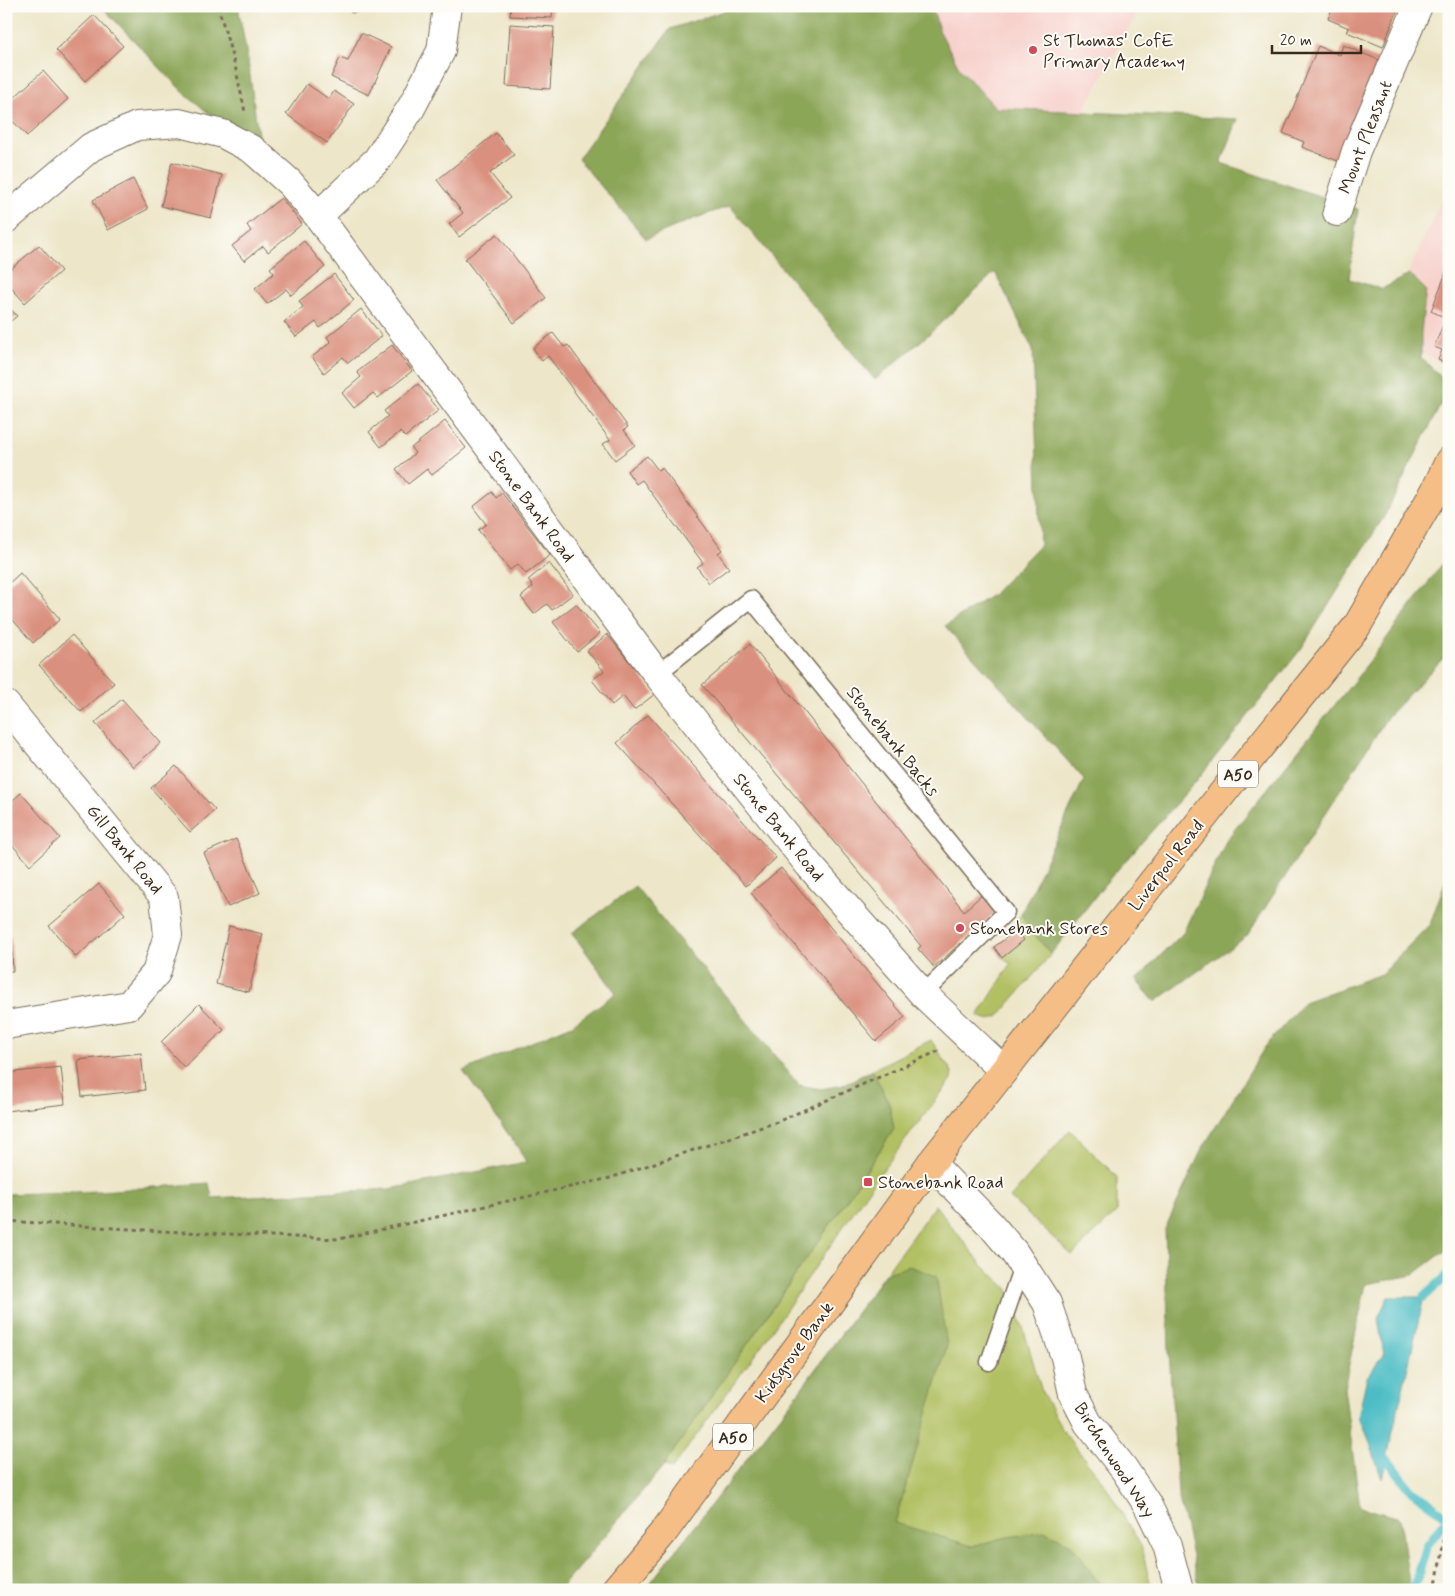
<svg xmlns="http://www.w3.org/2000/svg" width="1455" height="1596" viewBox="0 0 1455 1596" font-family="Mynerve,sans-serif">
<rect width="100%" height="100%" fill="#fdfcf7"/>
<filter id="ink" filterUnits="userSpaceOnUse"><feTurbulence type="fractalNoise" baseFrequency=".02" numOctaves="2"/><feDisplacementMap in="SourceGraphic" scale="10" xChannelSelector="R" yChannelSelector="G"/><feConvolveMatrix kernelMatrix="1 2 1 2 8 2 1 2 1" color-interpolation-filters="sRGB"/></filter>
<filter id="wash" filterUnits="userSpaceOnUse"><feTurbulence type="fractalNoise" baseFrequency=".0096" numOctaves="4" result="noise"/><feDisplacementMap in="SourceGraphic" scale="20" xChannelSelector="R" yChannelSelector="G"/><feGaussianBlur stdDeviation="1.12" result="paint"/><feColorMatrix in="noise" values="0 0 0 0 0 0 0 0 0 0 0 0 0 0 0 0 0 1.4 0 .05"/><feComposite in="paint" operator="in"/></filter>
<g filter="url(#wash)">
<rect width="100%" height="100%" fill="#ede6c9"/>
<path fill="#f7d0cb" d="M932 6H1141L1083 112 996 108 960 69 939 30Z
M1449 184V365L1380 334Z"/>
<path fill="#b1c062" stroke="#767540" d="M1021 914 1031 930 1051 954 999 1016 989 1020 978 1016 1011 964 1002 958 1024 940 1014 926Z
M931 1040 952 1072 951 1080 876 1179 764 1342 672 1469 664 1465 838 1213 894 1129 889 1103 872 1070Z
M1070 1130 1117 1177V1212L1072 1255 1010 1198Z
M935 1205 983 1266 1007 1288 1022 1324 1042 1392 1065 1434 1106 1486 1141 1546 1152 1590H645L799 1392Z"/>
<path fill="#8ca658" stroke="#64683b" d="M101 6H238L248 61 261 157 181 90Z
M739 6H932L939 30 960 69 996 108 1238 119 1221 163 1358 209 1349 279 1382 289 1410 274 1426 290 1421 332V358L1449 384V388L1385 515 1301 649 1197 780 1104 885 1051 954 1031 930 1021 914 1084 779 945 626 992 595 1040 545 1033 350 995 272 927 336 875 380 730 206 693 219 646 239 578 159 670 29Z
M1449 555V652L1388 716 1247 936 1155 1002 1136 980 1183 933 1227 839 1359 675Z
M1449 871V1248L1413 1275 1366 1284 1344 1388 1360 1507 1400 1518 1410 1590H1200L1178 1494 1169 1351 1165 1229 1202 1149 1265 1047 1304 1002 1381 974 1430 924Z
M635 886 799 1085 821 1089 843 1085 872 1070 889 1103 894 1129 838 1213 664 1465 590 1554 559 1590H6V1194L101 1191 209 1183 212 1198 390 1189 526 1162 519 1149 463 1071 572 1025 616 993 572 933Z
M909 1266 936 1276 947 1346 895 1523 972 1546 1003 1538 1044 1531 1071 1544 1104 1590H645L799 1392 885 1274Z"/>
<path fill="#4ebdc5" stroke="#447472" d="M1388 1297H1424L1382 1479 1366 1431 1358 1417 1367 1377 1384 1355 1378 1318Z"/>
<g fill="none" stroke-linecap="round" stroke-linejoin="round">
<path stroke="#4ebdc5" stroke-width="9" d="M1424 1297 1449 1274
M1386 1458 1411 1490 1448 1517 1428 1544 1413 1590"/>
</g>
<g id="blocks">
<path fill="#da907e" d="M350 6H392V7L351 13Z
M511 6H553L552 18 510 16Z
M1333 6H1399L1383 47 1347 32 1349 28 1328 19Z
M94 15 123 46 85 81 56 50Z
M510 24 554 27 550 89 506 86Z
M361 33 391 47 369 95 331 77 340 58 348 61Z
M1343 45 1379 60 1338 161 1302 147 1304 142 1283 133 1318 46 1340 55Z
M43 71 68 99 27 136 6 114V105Z
M307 84 329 99 334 91 354 104 327 143 286 114Z
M496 133 514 155 490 173 510 198 459 237 449 224 463 213 437 180Z
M172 162 222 175 211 218 161 206Z
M133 179 148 209 108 230 93 200Z
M281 198 302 224 268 252 263 246 244 261 232 246 251 231 247 225Z
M497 234 546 298 514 323 465 259Z
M304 241 325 267 291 295 286 289 267 304 255 289 274 273 270 268Z
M39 245 61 271 25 303 6 282V273Z
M1449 265V365L1438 360 1442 350 1434 347 1446 318 1431 311Z
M334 274 354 300 320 328 316 322 296 337 284 322 303 307 299 301Z
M6 304 17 316 6 325Z
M361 309 382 336 348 363 343 357 324 373 312 357 331 342 327 337Z
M553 333 564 347 568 345 628 427 624 430 635 445 615 460 603 444 610 440 548 356 542 361 533 348Z
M392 345 412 371 378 398 373 393 354 408 342 393 361 377 357 372Z
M418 384 439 410 405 437 400 432 381 447 369 432 388 416 384 411Z
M445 421 466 448 432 475 427 469 408 484 396 469 415 453 411 448Z
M647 456 658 470 662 468 722 550 718 553 729 568 709 583 697 567 703 563 642 480 636 484 627 471Z
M492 492 496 498 502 493 550 555 526 574 518 564 510 570 478 530 486 524 473 507Z
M549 563 573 594 552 610 547 604 534 614 521 597 533 587 528 580Z
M20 573 60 619 33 643 6 612V586Z
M576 604 600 633 577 652 553 622Z
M607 634 655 694 634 710 623 696 612 705 592 680 604 671 587 651Z
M72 635 114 683 81 712 39 665Z
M750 644 964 911 984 893 998 910 934 967 918 949 921 946 702 685Z
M122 699 161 743 133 767 95 723Z
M648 715 776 858 746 886 617 743Z
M176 766 215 810 190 832 151 788Z
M21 793 60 838 30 865 6 838V806Z
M236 839 260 893 228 907 204 853Z
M781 868 905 1017 876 1041 751 893Z
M99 884 125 914 76 957 49 926Z
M229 926 263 934 249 992 216 984Z
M1017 930 1024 940 1002 958 994 947Z
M6 937H11L13 971H6Z
M199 1004 224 1030 184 1067 161 1042Z
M141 1053 145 1090 82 1097 78 1060Z
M61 1067 65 1104 6 1111V1073Z"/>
</g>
</g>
<g filter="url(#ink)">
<use href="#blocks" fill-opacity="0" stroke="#796c5a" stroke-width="1"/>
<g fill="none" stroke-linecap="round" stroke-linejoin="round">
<g stroke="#796c5a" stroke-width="19">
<path id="lane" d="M657 674 751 599 1006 912 923 994
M989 1362 1022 1266"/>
</g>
<g stroke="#796c5a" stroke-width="30">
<path id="street" d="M1337 212 1356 151 1418 6
M318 216 377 160 411 108 441 51 447 6
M6 219 91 147 137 126 179 123 223 134 253 150 290 183 318 216 657 674 809 865 923 994 1003 1070
M6 705 164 897 168 935 156 973 129 1005 6 1025
M931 1163 991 1225 1014 1252 1047 1303 1065 1357 1073 1394 1088 1423 1124 1469 1147 1504 1167 1545 1179 1590"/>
</g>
<g stroke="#796c5a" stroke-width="30">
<path id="primary" d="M615 1590 663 1533 931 1163 1229 785 1357 626 1435 491 1449 461"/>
</g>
<path stroke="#796c5a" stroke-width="3" stroke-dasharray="4 4" stroke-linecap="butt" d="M218 6 236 70 245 112
M6 1221 161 1231 339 1239 610 1178 777 1122 941 1050
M1435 1590 1449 1513"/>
<use href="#lane" stroke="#fff" stroke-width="16"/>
<use href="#street" stroke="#fff" stroke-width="28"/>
<use href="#primary" stroke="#f6be87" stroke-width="28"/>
</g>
</g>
<g fill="#d1495b" stroke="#fdfcf7" stroke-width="2">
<circle cx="1033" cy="50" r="5"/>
<circle cx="960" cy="928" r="5"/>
<rect x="863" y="1177" width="10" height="10" rx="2.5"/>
</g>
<g text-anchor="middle" stroke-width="4" stroke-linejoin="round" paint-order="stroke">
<g fill="#fdfcf7" stroke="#75695f" stroke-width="1">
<rect x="1218" y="760.5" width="40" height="27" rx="4"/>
<rect x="713" y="1423.5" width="40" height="27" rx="4"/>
</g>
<g font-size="16" font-weight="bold" fill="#3b2a1e">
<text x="1238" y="780">A50</text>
<text x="733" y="1443">A50</text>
</g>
<g font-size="18" fill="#3b2a1e" stroke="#fdfcf7" text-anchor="start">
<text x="1043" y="46">St Thomas' CofE<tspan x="1043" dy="21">Primary Academy</tspan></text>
<text x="970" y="934">Stonebank Stores</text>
<text x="878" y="1188">Stonebank Road</text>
</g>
<g font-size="18" fill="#3b2a1e" stroke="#fdfcf7">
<text transform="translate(1365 137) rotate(-69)" y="6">Mount Pleasant</text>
<text transform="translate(532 506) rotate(54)" y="6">Stone Bank Road</text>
<text transform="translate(893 741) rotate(51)" y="6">Stonebank Backs</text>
<text transform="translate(779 827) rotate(51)" y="6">Stone Bank Road</text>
<text transform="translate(125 849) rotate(51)" y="6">Gill Bank Road</text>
<text transform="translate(1166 865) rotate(-52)" y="6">Liverpool Road</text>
<text transform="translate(794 1352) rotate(-54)" y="6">Kidsgrove Bank</text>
<text transform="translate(1115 1460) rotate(57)" y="6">Birchenwood Way</text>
</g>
</g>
<rect width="1455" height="1596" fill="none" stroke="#fdfcf7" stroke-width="25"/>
<path d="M1272 45v8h89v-8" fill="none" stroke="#3b2a1e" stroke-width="2.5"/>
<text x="1280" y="45" font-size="15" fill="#3b2a1e" stroke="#fdfcf7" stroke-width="4" paint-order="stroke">20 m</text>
</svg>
